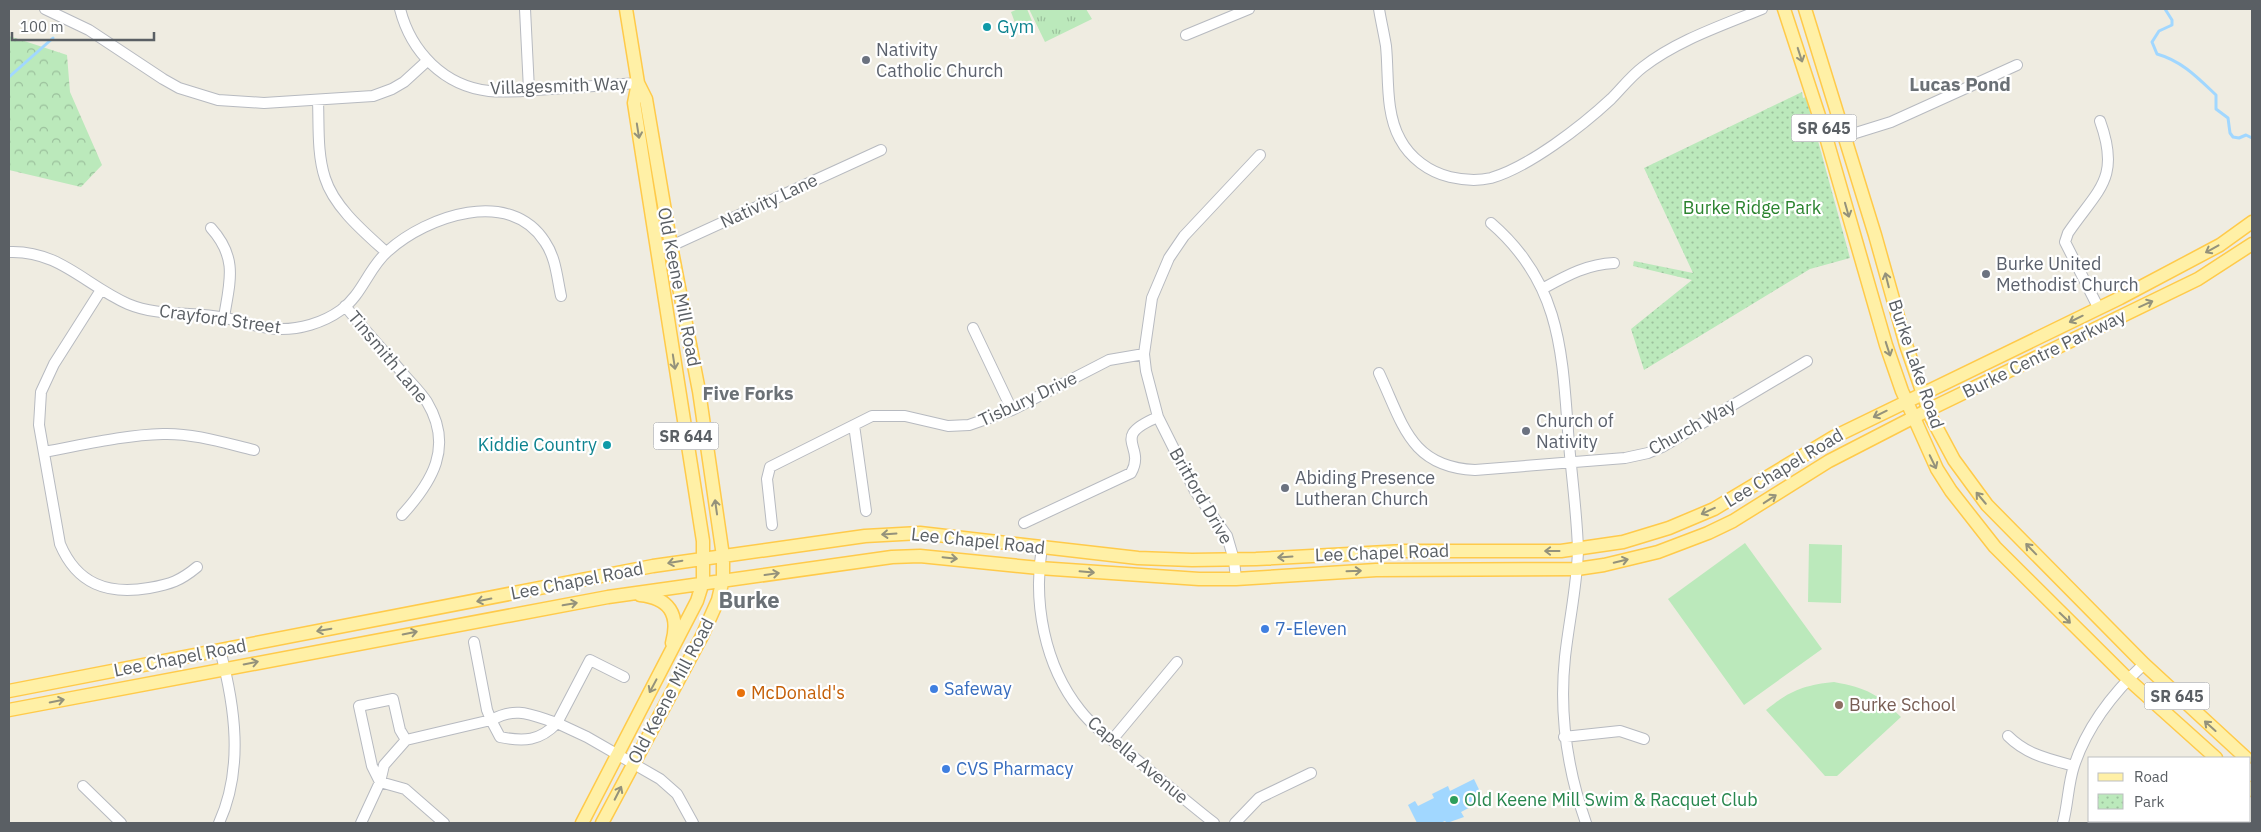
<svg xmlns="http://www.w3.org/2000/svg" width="2261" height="832" viewBox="0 0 2261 832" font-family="'IBM Plex Sans',sans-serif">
<defs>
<pattern id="grass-tufts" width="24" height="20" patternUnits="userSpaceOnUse" patternTransform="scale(1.25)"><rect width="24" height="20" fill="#bbe9bb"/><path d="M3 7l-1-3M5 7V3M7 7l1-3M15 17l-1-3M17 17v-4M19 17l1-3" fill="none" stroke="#9bc09c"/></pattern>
<pattern id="forest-crowns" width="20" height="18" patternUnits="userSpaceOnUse" patternTransform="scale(1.25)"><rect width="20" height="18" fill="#bbe9bb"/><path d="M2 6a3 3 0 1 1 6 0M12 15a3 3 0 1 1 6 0" fill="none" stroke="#9bc09c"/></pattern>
<pattern id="park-dots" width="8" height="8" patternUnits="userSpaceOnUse" patternTransform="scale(1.25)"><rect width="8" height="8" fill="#bbe9bb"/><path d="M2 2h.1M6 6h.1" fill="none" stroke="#9bc09c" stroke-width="1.8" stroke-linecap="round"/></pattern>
</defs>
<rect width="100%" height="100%" fill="#efece1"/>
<path fill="url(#grass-tufts)" d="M1029 9H1086L1092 19 1045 42Z"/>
<path fill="url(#forest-crowns)" d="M9 36 67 55 70 92 102 165 81 187 9 170Z"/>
<path fill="url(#park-dots)" d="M1802 92 1803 98 1806 97 1850 258 1810 269 1644 370 1631 329 1692 280 1633 266 1634 261 1693 273 1644 168Z"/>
<path fill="#bbe9bb" d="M1018 9H1027L1032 21 1017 28 1011 12Z
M1745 543 1822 649 1744 705 1668 599Z
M1809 544 1842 545 1841 603 1808 602Z
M1834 682C1867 688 1878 694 1901 717L1837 776H1825L1766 710C1789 691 1804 685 1834 682Z"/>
<path fill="#a1d7ff" d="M1474 779 1484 800 1461 812 1464 817 1447 823 1445 821 1440 823H1417L1408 805 1415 801 1418 806 1434 798 1432 794 1448 786 1450 791Z"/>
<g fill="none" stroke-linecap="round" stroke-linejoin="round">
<path stroke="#a1d7ff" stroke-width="3" d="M2165 9 2172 20V25L2159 31 2152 42 2157 54C2182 61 2198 78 2216 95V109L2228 118 2230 133 2233 137 2239 138 2246 135 2252 138
M9 77 53 38"/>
<g stroke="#b7bac0" stroke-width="12">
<path id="minor" d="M45 9 89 30 163 79 179 88 218 100 264 103 373 96 392 89 404 82 427 61
M400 9C411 52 444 86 489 91 510 93 530 90 550 89 580 87 609 85 638 83
M525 9 529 90
M1379 9C1381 21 1384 34 1386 46 1389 76 1385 112 1400 139 1410 158 1429 172 1450 177 1463 180 1478 181 1491 178 1529 167 1582 126 1611 99 1621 89 1631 76 1643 67 1678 40 1721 26 1762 9
M1186 35 1249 9
M318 101C319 125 317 154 325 178 334 207 364 232 386 252
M1846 136 1891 122 2017 65
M1491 223C1563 285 1562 356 1569 444 1572 479 1577 515 1578 550 1577 586 1569 621 1565 657 1559 714 1567 769 1586 823
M211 228C238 258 230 281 224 317
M657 250 671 246 881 150
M9 252C59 250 85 285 128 304 159 317 193 311 225 318 242 321 259 328 277 329 299 330 323 323 341 310 362 295 369 267 388 251 427 216 510 187 545 242 556 258 557 278 561 296
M1542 289C1566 276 1587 264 1614 263
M101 290 54 364 41 392 39 425 60 544C77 584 107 595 149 588 171 584 180 581 197 567
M345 306C363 328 382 349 400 370 409 381 420 391 427 402 454 447 432 482 402 515
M2098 307 2065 242 2068 233C2098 189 2121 179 2100 121
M973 328 1012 410
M1379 373C1403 424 1410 467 1475 470L1625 458 1648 453 1662 447 1807 361
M854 425 866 511
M44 452C83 445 123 435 163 434 193 433 225 443 254 450
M1024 523 1131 473C1147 445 1108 438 1158 417
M772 525 767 479 770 467 872 416H905L948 426 969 425 1012 410 1109 360 1144 354
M1042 547C1033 602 1044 665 1080 710 1094 728 1113 741 1131 755 1159 778 1186 801 1214 823
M1236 579 1234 560 1227 536 1195 491 1158 417 1146 371 1144 354 1152 298 1169 258 1184 236 1260 155
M474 642 487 710 491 720C517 706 531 715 557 723L590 660 624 677
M2008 736C2027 755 2049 759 2074 766
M1564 737 1620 731 1644 739
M406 740 400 730 393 699 359 706 372 766 380 782 405 789 444 823
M1112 740 1177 662
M83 786 121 823
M219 823C244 768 235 706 220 650
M361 823 380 782 384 765 406 740 491 720 500 737C524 742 540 741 557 723L587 737 660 779 677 794 693 823
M1235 823 1259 798 1311 773
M2063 823C2068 804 2068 784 2074 766 2087 726 2114 692 2144 664"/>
</g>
<g stroke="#ffca4a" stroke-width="15">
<path id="major" d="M1784 9 1826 137 1886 345 1902 391 1937 469 1951 491 1995 547 2128 679 2216 758
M1805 9 1875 235 1906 345 1931 417 1954 460 1987 505 2144 664 2246 758
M640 595C669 598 680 614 672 643
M9 691 653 566 865 536 920 533 1138 558 1192 560 1256 559 1405 551H1561L1623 542 1669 528 1714 509 1834 437 2120 298 2220 245 2252 222
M9 710 608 597 892 557 920 556 1039 568 1199 579H1236L1376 570 1577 569 1604 565 1658 552 1708 533 1733 521 1829 461 1928 410 2198 279 2252 244
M2250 788 2252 790
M582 823 697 601 703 582V541L634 103 638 83
M602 823 702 636 718 600 723 579V556L699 391 671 246 646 99 638 83 626 9"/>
</g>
<use href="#minor" stroke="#fff" stroke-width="10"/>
<use href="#major" stroke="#fff0a6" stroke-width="12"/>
</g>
<defs><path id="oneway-shaft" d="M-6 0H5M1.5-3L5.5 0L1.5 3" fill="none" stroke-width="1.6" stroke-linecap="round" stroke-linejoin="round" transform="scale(1.25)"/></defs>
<g stroke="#94927b">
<use href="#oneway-shaft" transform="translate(1800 55) rotate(72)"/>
<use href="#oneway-shaft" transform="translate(638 131) rotate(81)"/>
<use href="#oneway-shaft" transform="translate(1847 210) rotate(74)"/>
<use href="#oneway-shaft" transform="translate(2212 249) rotate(151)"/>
<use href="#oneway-shaft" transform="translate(1887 280) rotate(-104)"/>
<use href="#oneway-shaft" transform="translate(2146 304) rotate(-24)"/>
<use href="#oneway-shaft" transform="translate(2076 319) rotate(154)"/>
<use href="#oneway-shaft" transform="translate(1888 349) rotate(72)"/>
<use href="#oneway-shaft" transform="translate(674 362) rotate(81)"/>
<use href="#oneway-shaft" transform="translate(1880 414) rotate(154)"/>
<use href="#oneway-shaft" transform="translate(1933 462) rotate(64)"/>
<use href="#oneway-shaft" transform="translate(1981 498) rotate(-130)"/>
<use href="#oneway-shaft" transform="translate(1770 499) rotate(-33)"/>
<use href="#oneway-shaft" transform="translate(716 507) rotate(-98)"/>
<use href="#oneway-shaft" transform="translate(1708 511) rotate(155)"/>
<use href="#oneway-shaft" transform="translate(889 534) rotate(176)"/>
<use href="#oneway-shaft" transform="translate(2031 549) rotate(-134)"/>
<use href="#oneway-shaft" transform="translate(1552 551) rotate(-180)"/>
<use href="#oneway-shaft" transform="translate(1285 557) rotate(176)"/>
<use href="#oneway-shaft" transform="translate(950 558) rotate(6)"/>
<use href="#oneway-shaft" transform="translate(1621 561) rotate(-13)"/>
<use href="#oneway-shaft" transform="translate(675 562) rotate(170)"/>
<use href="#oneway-shaft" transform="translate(1354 571) rotate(-2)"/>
<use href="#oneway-shaft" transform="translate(1087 572) rotate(5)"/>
<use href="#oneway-shaft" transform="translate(772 574) rotate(-8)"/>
<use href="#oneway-shaft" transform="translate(484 600) rotate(169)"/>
<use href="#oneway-shaft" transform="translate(570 604) rotate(-10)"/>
<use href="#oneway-shaft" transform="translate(2065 618) rotate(44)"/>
<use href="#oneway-shaft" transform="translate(324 630) rotate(170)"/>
<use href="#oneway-shaft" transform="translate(410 633) rotate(-11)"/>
<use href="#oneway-shaft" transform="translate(251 663) rotate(-11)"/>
<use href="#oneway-shaft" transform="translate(653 686) rotate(118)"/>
<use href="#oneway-shaft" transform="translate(57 701) rotate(-11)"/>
<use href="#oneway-shaft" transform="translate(2210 726) rotate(-138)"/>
<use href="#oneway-shaft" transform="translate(618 793) rotate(-63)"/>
</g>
<g fill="#0f9aa8" stroke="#fff" stroke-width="2">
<circle cx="987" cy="27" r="5"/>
<circle cx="607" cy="445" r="5"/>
</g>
<g fill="#6b7280" stroke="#fff" stroke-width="2">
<circle cx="866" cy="60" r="5"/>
<circle cx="1986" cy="274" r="5"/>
<circle cx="1526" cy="431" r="5"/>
<circle cx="1285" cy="488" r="5"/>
</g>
<g fill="#3f7fe0" stroke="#fff" stroke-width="2">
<circle cx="1265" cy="629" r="5"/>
<circle cx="934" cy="689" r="5"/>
<circle cx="946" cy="769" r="5"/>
</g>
<circle fill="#e8710a" stroke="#fff" stroke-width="2" cx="741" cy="693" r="5"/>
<circle fill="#8d6e63" stroke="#fff" stroke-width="2" cx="1839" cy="705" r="5"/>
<circle fill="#2e9e5b" stroke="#fff" stroke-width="2" cx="1454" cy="800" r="5"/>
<g text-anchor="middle" stroke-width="4.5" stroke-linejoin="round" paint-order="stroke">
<g fill="#fff" stroke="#8c8f92" stroke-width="1">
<rect x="1791.5" y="114.5" width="65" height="27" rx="4"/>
<rect x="653.5" y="422.5" width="65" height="27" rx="4"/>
<rect x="2144.5" y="682.5" width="65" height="27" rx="4"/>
</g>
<g font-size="16" font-weight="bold" fill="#5a5f64">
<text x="1824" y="134">SR 645</text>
<text x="686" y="442">SR 644</text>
<text x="2177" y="702">SR 645</text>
</g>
<g font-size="18" fill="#0d838f" stroke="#fff" text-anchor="start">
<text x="997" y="33">Gym</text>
<text x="597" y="451" text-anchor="end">Kiddie Country</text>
</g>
<g font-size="18" fill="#5b616d" stroke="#fff" text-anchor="start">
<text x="876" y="56">Nativity<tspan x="876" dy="21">Catholic Church</tspan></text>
<text x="1996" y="270">Burke United<tspan x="1996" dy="21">Methodist Church</tspan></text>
<text x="1536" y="427">Church of<tspan x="1536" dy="21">Nativity</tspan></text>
<text x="1295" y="484">Abiding Presence<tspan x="1295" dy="21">Lutheran Church</tspan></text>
</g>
<g font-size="18" fill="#5a5f64" stroke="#fff">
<text transform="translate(559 86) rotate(-2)" y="6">Villagesmith Way</text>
<text transform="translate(769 201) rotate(-25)" y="6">Nativity Lane</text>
<text transform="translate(679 287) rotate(79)" y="6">Old Keene Mill Road</text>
<text transform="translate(220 319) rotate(8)" y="6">Crayford Street</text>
<text transform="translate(2044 354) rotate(-26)" y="6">Burke Centre Parkway</text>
<text transform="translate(388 357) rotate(50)" y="6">Tinsmith Lane</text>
<text transform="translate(1916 364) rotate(71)" y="6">Burke Lake Road</text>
<text transform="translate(1028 399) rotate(-25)" y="6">Tisbury Drive</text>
<text transform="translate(1692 427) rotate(-29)" y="6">Church Way</text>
<text transform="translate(1784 468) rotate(-31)" y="6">Lee Chapel Road</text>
<text transform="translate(1201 496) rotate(60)" y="6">Britford Drive</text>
<text transform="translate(978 541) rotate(6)" y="6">Lee Chapel Road</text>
<text transform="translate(1382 553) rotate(-2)" y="6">Lee Chapel Road</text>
<text transform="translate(577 581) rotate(-11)" y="6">Lee Chapel Road</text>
<text transform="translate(180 658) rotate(-11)" y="6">Lee Chapel Road</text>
<text transform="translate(671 691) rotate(-62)" y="6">Old Keene Mill Road</text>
<text transform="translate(1138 760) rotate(40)" y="6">Capella Avenue</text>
</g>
<g font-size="18" fill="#2a832e" stroke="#fff">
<text x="1752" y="214">Burke Ridge Park</text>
</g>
<g font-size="18" fill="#366cbe" stroke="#fff" text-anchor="start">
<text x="1275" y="635">7-Eleven</text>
<text x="944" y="695">Safeway</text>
<text x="956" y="775">CVS Pharmacy</text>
</g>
<g font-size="18" fill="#c56008" stroke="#fff" text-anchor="start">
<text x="751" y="699">McDonald's</text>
</g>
<g font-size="18" fill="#785e54" stroke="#fff" text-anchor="start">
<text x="1849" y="711">Burke School</text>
</g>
<g font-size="18" fill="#27864d" stroke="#fff" text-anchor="start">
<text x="1464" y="806">Old Keene Mill Swim &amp; Racquet Club</text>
</g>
<g font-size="19" font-weight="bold" fill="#6b7176" stroke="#fff">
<text x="1960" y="91">Lucas Pond</text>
<text x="748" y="400">Five Forks</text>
</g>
<g font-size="22" font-weight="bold" fill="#6b7176" stroke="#fff">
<text x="749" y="608">Burke</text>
</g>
</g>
<rect width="2261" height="832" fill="none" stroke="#5a5f64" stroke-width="20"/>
<rect x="2088" y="757" width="162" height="65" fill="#ffffff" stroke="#bdbfc1"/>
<rect x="2098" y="773" width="25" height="8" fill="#fff0a6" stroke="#bdbfc1"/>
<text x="2134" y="782" font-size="15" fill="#5a5f64">Road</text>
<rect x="2098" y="794" width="25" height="15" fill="url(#park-dots)" stroke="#bdbfc1"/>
<text x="2134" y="807" font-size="15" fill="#5a5f64">Park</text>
<path d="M12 32v8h142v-8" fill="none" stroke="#5a5f64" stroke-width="2.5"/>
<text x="20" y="32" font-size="15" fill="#5a5f64" stroke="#ffffff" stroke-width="4" paint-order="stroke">100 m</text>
</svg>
